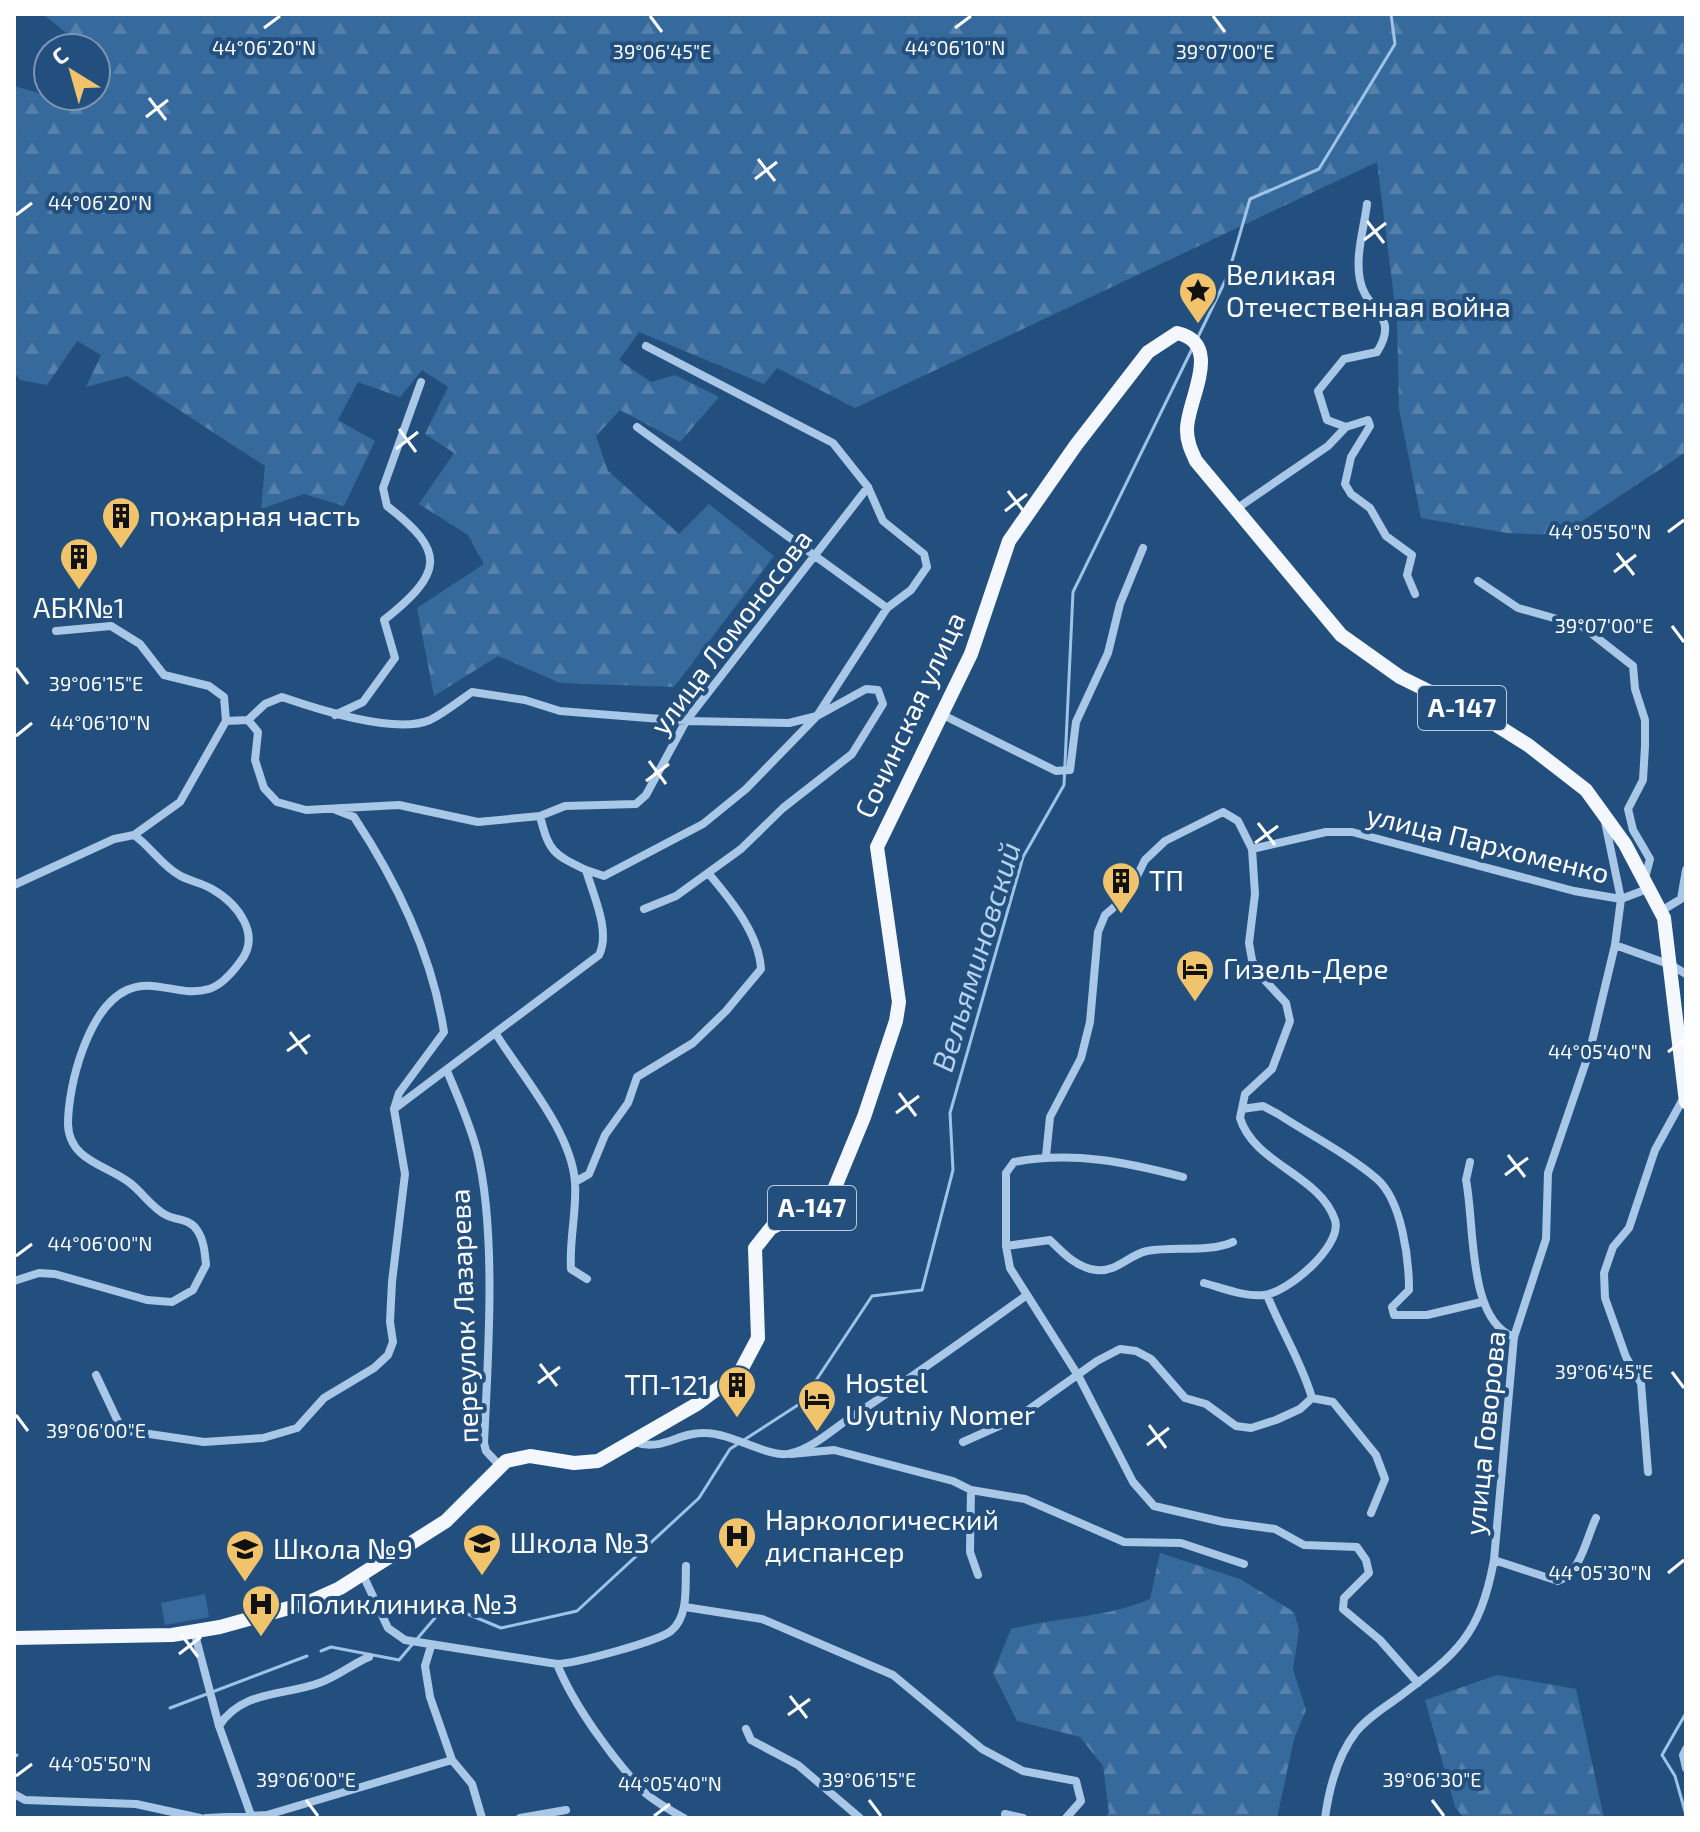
<svg xmlns="http://www.w3.org/2000/svg" width="1700" height="1832" viewBox="0 0 1700 1832" font-family="'Exo 2',sans-serif">
<defs>
<pattern id="forest-firs" width="22" height="20" patternUnits="userSpaceOnUse" patternTransform="scale(2)"><rect width="22" height="20" fill="#376a9c"/><path d="M5 1l3.5 6h-7zM16 11l3.5 6h-7z" fill="#5580ab"/></pattern>
</defs>
<rect width="100%" height="100%" fill="#234f7e"/>
<path fill="url(#forest-firs)" d="M43 14H1686V452L1561 535 1507 533 1421 518 1399 409 1397 321 1377 162 855 408 777 368 764 384 639 332 619 360 651 382 675 375 719 397 680 442 620 410 596 436 608 471 679 534 709 504 774 556 674 687 560 683 498 656 434 696 417 608 484 564 468 535 419 504 454 453 425 434 448 387 422 370 400 397 358 382 338 420 375 441 344 506 304 494 261 509 265 466 127 376 86 387 101 355 77 341 47 385 20 380 14 371V86L59 99 60 96H96V48H79L80 44Z
M1160 1553 1240 1579 1294 1612 1299 1630 1293 1669 1306 1710 1294 1739 1277 1818H1104L1109 1813 1103 1766 1080 1737 1017 1721 993 1673 1011 1629C1058 1617 1106 1618 1150 1599Z
M1497 1675 1576 1689 1604 1818H1464L1455 1807 1425 1700Z"/>
<path fill="#376a9c" d="M205 1594 209 1617 165 1625 161 1603Z"/>
<g fill="none" stroke-linecap="round" stroke-linejoin="round">
<path stroke="#9dc3e7" stroke-width="3" d="M1198 337 1228 275 1250 199 1319 169 1395 44 1391 14
M321 1651 331 1647 399 1660 446 1605 501 1628 577 1611 699 1498 730 1449 801 1403 872 1296 922 1290 953 1170 950 1113 1023 857 1064 785 1073 592 1193 347
M170 1708 307 1656
M1686 1713 1662 1755 1675 1776 1686 1815
M14 1757 17 1755"/>
<path stroke="#a9c7e6" stroke-width="8" d="M637 427 887 608
M1346 427 1327 420 1318 391 1344 359 1377 352C1401 314 1365 311 1360 280 1355 255 1364 229 1367 204
M1236 509 1328 446 1346 427 1368 420 1370 426 1351 457 1345 484 1351 494 1370 508 1386 536 1412 555 1407 575 1415 594
M1478 581 1518 608 1582 626 1633 666 1635 689 1645 720V746L1643 780 1628 809 1633 830 1650 859 1645 878
M335 715 363 702 395 658 384 620C443 573 447 552 387 506L383 488 421 382
M943 715 1056 771 1070 770 1076 722 1108 653 1120 604 1143 548
M248 720 265 704 282 697C317 709 395 735 430 720 444 713 459 701 472 692L525 700 560 711 686 721 789 723 817 716 866 689 878 690 883 704 852 754 783 808 741 849 676 896 644 909
M226 721 248 720 258 732 255 760 264 788 277 802 306 810 399 805 478 822 540 816 565 806 636 804 646 795 686 721 868 487
M540 816C549 852 553 854 586 870
M14 885 114 839 134 835 180 802 226 721 224 697 209 686 164 675 140 644 111 626 56 631
M1661 911 1681 899 1686 870
M1615 945 1671 965 1686 974
M496 1034C522 1076 571 1131 575 1182 577 1211 569 1240 571 1269L587 1279
M447 1071C458 1097 470 1124 477 1151 497 1232 488 1358 484 1443L486 1451 500 1466
M394 1109 599 955C611 931 593 895 586 870L604 876 703 824 746 789 817 716 887 608 911 590 927 567 924 554 883 521 868 487 833 443 646 346
M1242 1109 1263 1106 1278 1114C1310 1135 1348 1154 1377 1179 1402 1201 1409 1259 1409 1290L1392 1307 1394 1315H1427L1482 1302
M1046 1156 1050 1117 1081 1058 1090 1022 1098 932 1105 915 1127 896 1145 860 1165 841 1223 812 1238 821 1252 849 1326 832H1352L1574 891 1621 899 1650 888
M1470 1162 1466 1180C1475 1224 1467 1320 1514 1337
M1183 1177C1126 1162 1073 1151 1014 1162L1006 1173V1246L1010 1268 1079 1377 1133 1482 1154 1506 1223 1522 1275 1529 1304 1545 1357 1547 1366 1560 1369 1573 1344 1598 1343 1609 1380 1640 1418 1683
M575 1182 589 1174 605 1135 628 1103 637 1077 693 1043 726 1011 761 969C759 934 731 900 709 874
M1006 1246 1050 1240C1063 1253 1077 1268 1096 1270 1118 1272 1128 1255 1147 1251 1175 1246 1208 1253 1233 1242
M14 1281 39 1273 55 1274 147 1300 172 1302 193 1290 206 1265C205 1254 204 1240 197 1230 189 1218 177 1221 166 1215 152 1208 142 1192 130 1183 107 1165 69 1161 68 1124 68 1085 88 1008 127 990 154 977 180 998 209 989 222 985 232 973 240 962 262 935 238 904 212 889 202 883 189 881 179 875 161 865 150 846 134 835
M1204 1283C1223 1288 1244 1297 1264 1295 1287 1293 1343 1246 1335 1220 1320 1175 1254 1164 1240 1118L1245 1094 1272 1069 1290 1021 1286 1003 1259 974 1252 960 1249 943 1255 894 1252 849
M96 1375 122 1430 204 1442 263 1438 297 1428 324 1398 374 1368 388 1355 393 1342 390 1322 392 1282 405 1174 394 1109 399 1093 444 1032C432 954 397 882 354 817L336 810
M1312 1398 1333 1402 1376 1455 1385 1479 1371 1513
M634 1442C663 1452 677 1432 705 1433 733 1433 771 1460 792 1453 813 1448 833 1429 850 1418 910 1379 968 1337 1027 1295
M963 1442 1017 1418 1097 1361 1120 1349 1136 1351 1151 1359 1185 1398 1206 1404 1236 1426 1251 1428 1276 1420 1300 1409 1312 1398C1302 1363 1281 1330 1267 1295
M791 1454 834 1450 953 1481 971 1490 1025 1499 1124 1542 1181 1543 1244 1564
M1648 1472 1641 1383 1626 1357 1605 1298 1604 1273 1613 1247 1629 1228 1655 1150 1683 1099
M971 1490 970 1552 978 1575
M1494 1560 1558 1581C1580 1575 1587 1536 1596 1518
M362 1573 388 1628 405 1640 557 1664C577 1663 656 1642 671 1631 689 1616 685 1587 686 1566
M685 1607 762 1619 893 1675 982 1749 1023 1771 1076 1781 1081 1801 1066 1818
M194 1631 219 1726 252 1818
M431 1646 425 1666 430 1697 452 1760 472 1784 482 1818
M557 1664C574 1706 611 1756 642 1790 653 1801 670 1810 684 1818
M219 1726C242 1690 284 1696 319 1683 337 1677 352 1664 369 1657
M746 1729 751 1740 798 1765 860 1818
M1686 1749 1683 1755 1686 1768
M14 1794 25 1800 136 1804 200 1818
M1005 1814 1023 1818
M206 1818 267 1815 452 1760
M520 1818 566 1810
M1325 1818C1329 1789 1338 1755 1356 1732 1367 1718 1385 1707 1399 1697 1458 1653 1480 1635 1494 1560L1514 1337 1546 1239 1548 1173 1590 1050 1615 945 1621 899 1605 822"/>
<path stroke="#f4f8fe" stroke-width="14" d="M14 1638 172 1635 220 1627 307 1603 340 1588 446 1521 506 1461 530 1456 574 1463 598 1461 697 1404 740 1372 758 1338 755 1248 771 1228 818 1205 833 1192 864 1117 896 1021 899 1002 877 847 971 654 1009 541 1076 445 1148 352 1177 333C1225 344 1186 402 1187 430 1187 442 1191 450 1196 461L1341 635 1400 677 1493 723 1528 745 1586 790 1625 844 1664 918 1686 1102"/>
</g>
<path fill="none" stroke="#fff" stroke-width="3" d="M650 16 662 32M1213 16 1225 32M264 28 280 16M955 28 971 16M149 98 166 120M146 117 168 100M758 159 775 181M755 179 777 162M16 215 32 203M1367 221 1384 243M1364 240 1386 223M399 429 416 452M396 449 418 432M1008 491 1025 513M1005 511 1027 494M1668 532 1684 520M1617 553 1634 575M1614 572 1636 555M1672 626 1684 642M16 668 28 684M16 736 32 723M649 761 666 784M646 781 669 764M1258 823 1275 845M1255 843 1278 826M290 1032 307 1054M287 1051 310 1035M1668 1052 1684 1040M899 1093 916 1116M896 1113 919 1096M1508 1155 1525 1177M1505 1175 1528 1158M16 1256 32 1244M540 1364 557 1386M1672 1372 1684 1388M538 1383 560 1367M16 1415 28 1431M1149 1425 1166 1448M1147 1445 1169 1428M1668 1573 1684 1560M181 1634 198 1657M179 1654 201 1637M790 1696 807 1718M788 1715 810 1699M16 1776 32 1764M306 1800 318 1816M869 1800 881 1816M1432 1800 1444 1816M654 1816 670 1804"/>
<defs>
<g id="sight-pin" transform="scale(2)"><path d="M0 17L-7.5 6A9.5 9.5 0 1 1 7.5 6Z" fill="#f1c46c" stroke="#234f7e"/><path d="M0-6L1.8-2.2L6-1.7L2.9 1.2L3.7 5.4L0 3.3L-3.7 5.4L-2.9 1.2L-6-1.7L-1.8-2.2Z" fill="#111"/></g>
<g id="building-pin" transform="scale(2)"><path d="M0 17L-7.5 6A9.5 9.5 0 1 1 7.5 6Z" fill="#f1c46c" stroke="#234f7e"/><path d="M-4-6H4V6H1V3H-1V6H-4ZM-2.5-4.3h1.7v1.8h-1.7ZM.8-4.3h1.7v1.8H.8ZM-2.5-1h1.7V.8h-1.7ZM.8-1h1.7V.8H.8Z" fill="#111"/></g>
<g id="hotel-pin" transform="scale(2)"><path d="M0 17L-7.5 6A9.5 9.5 0 1 1 7.5 6Z" fill="#f1c46c" stroke="#234f7e"/><path d="M-6-4.5h1.5V1H6V5H4.5V3h-9V5H-6ZM-4 0a1.8 1.8 0 1 1 3.6 0ZM.5 0V-2.5h3Q6-2.5 6 0Z" fill="#111"/></g>
<g id="hospital-pin" transform="scale(2)"><path d="M0 17L-7.5 6A9.5 9.5 0 1 1 7.5 6Z" fill="#f1c46c" stroke="#234f7e"/><path d="M-5-5h3v3.5h4V-5h3V5h-3V1.5h-4V5h-3Z" fill="#111"/></g>
<g id="school-pin" transform="scale(2)"><path d="M0 17L-7.5 6A9.5 9.5 0 1 1 7.5 6Z" fill="#f1c46c" stroke="#234f7e"/><path d="M0-5L7-2L0 1L-7-2ZM-4 1L0 2.5L4 1V4Q0 6-4 4Z" fill="#111"/></g>
</defs>
<g fill-rule="evenodd">
<use href="#sight-pin" x="1198" y="291"/>
<use href="#building-pin" x="121" y="516"/>
<use href="#building-pin" x="79" y="557"/>
<use href="#building-pin" x="1121" y="881"/>
<use href="#hotel-pin" x="1195" y="969"/>
<use href="#building-pin" x="737" y="1385"/>
<use href="#hotel-pin" x="817" y="1399"/>
<use href="#hospital-pin" x="737" y="1536"/>
<use href="#school-pin" x="482" y="1543"/>
<use href="#school-pin" x="245" y="1549"/>
<use href="#hospital-pin" x="261" y="1604"/>
</g>
<g text-anchor="middle" stroke-width="8" stroke-linejoin="round" paint-order="stroke">
<g fill="#234f7e" stroke="#bdcad8" stroke-width="2">
<rect x="1418" y="686" width="88" height="44" rx="6"/>
<rect x="768" y="1186" width="88" height="44" rx="6"/>
</g>
<g font-size="26" font-weight="bold" fill="#fff">
<text x="1462" y="717">А-147</text>
<text x="812" y="1217">А-147</text>
</g>
<g font-size="28" fill="#fff" stroke="#234f7e" text-anchor="start">
<text x="1226" y="285">Великая<tspan x="1226" dy="32">Отечественная война</tspan></text>
<text x="149" y="526">пожарная часть</text>
<text x="79" y="618" text-anchor="middle">АБК№1</text>
<text x="1149" y="891">ТП</text>
<text x="1223" y="979">Гизель-Дере</text>
<text x="845" y="1393">Hostel<tspan x="845" dy="32">Uyutniy Nomer</tspan></text>
<text x="709" y="1395" text-anchor="end">ТП-121</text>
<text x="765" y="1530">Наркологический<tspan x="765" dy="32">диспансер</tspan></text>
<text x="510" y="1553">Школа №3</text>
<text x="273" y="1559">Школа №9</text>
<text x="289" y="1614">Поликлиника №3</text>
</g>
<g font-size="28" fill="#fff" stroke="#234f7e">
<text transform="translate(731 632) rotate(-53)" y="10">улица Ломоносова</text>
<text transform="translate(910 715) rotate(-65)" y="10">Сочинская улица</text>
<text transform="translate(1488 844) rotate(14)" y="10">улица Пархоменко</text>
<text transform="translate(464 1316) rotate(-92)" y="10">переулок Лазарева</text>
<text transform="translate(1485 1433) rotate(-84)" y="10">улица Говорова</text>
</g>
<g font-size="30" font-style="italic" fill="#b4d1ee" stroke="#234f7e">
<text transform="translate(977 957) rotate(-73)" y="10">Вельяминовский</text>
</g>
</g>
<g font-size="20" text-anchor="middle" fill="#fff" stroke="#234f7e" stroke-width="8" stroke-linejoin="round" paint-order="stroke">
<text x="955" y="55">44°06'10"N</text>
<text x="264" y="55">44°06'20"N</text>
<text x="662" y="59">39°06'45"E</text>
<text x="1225" y="59">39°07'00"E</text>
<text x="100" y="210">44°06'20"N</text>
<text x="1600" y="539">44°05'50"N</text>
<text x="1604" y="633">39°07'00"E</text>
<text x="96" y="691">39°06'15"E</text>
<text x="100" y="730">44°06'10"N</text>
<text x="1600" y="1059">44°05'40"N</text>
<text x="100" y="1251">44°06'00"N</text>
<text x="1604" y="1379">39°06'45"E</text>
<text x="96" y="1438">39°06'00"E</text>
<text x="1600" y="1580">44°05'30"N</text>
<text x="100" y="1771">44°05'50"N</text>
<text x="306" y="1787">39°06'00"E</text>
<text x="869" y="1787">39°06'15"E</text>
<text x="1432" y="1787">39°06'30"E</text>
<text x="670" y="1791">44°05'40"N</text>
</g>
<rect width="1700" height="1832" fill="none" stroke="#ffffff" stroke-width="32"/>
<g transform="translate(72 72) rotate(323)"><circle r="38" fill="#234f7e" stroke="#7b95b2" stroke-width="2"/>
<path d="M0-6L14 30L0 20L-14 30Z" fill="#f1c46c"/>
<text y="-12" font-size="22" font-weight="bold" text-anchor="middle" fill="#ffffff">С</text>
</g>
</svg>
